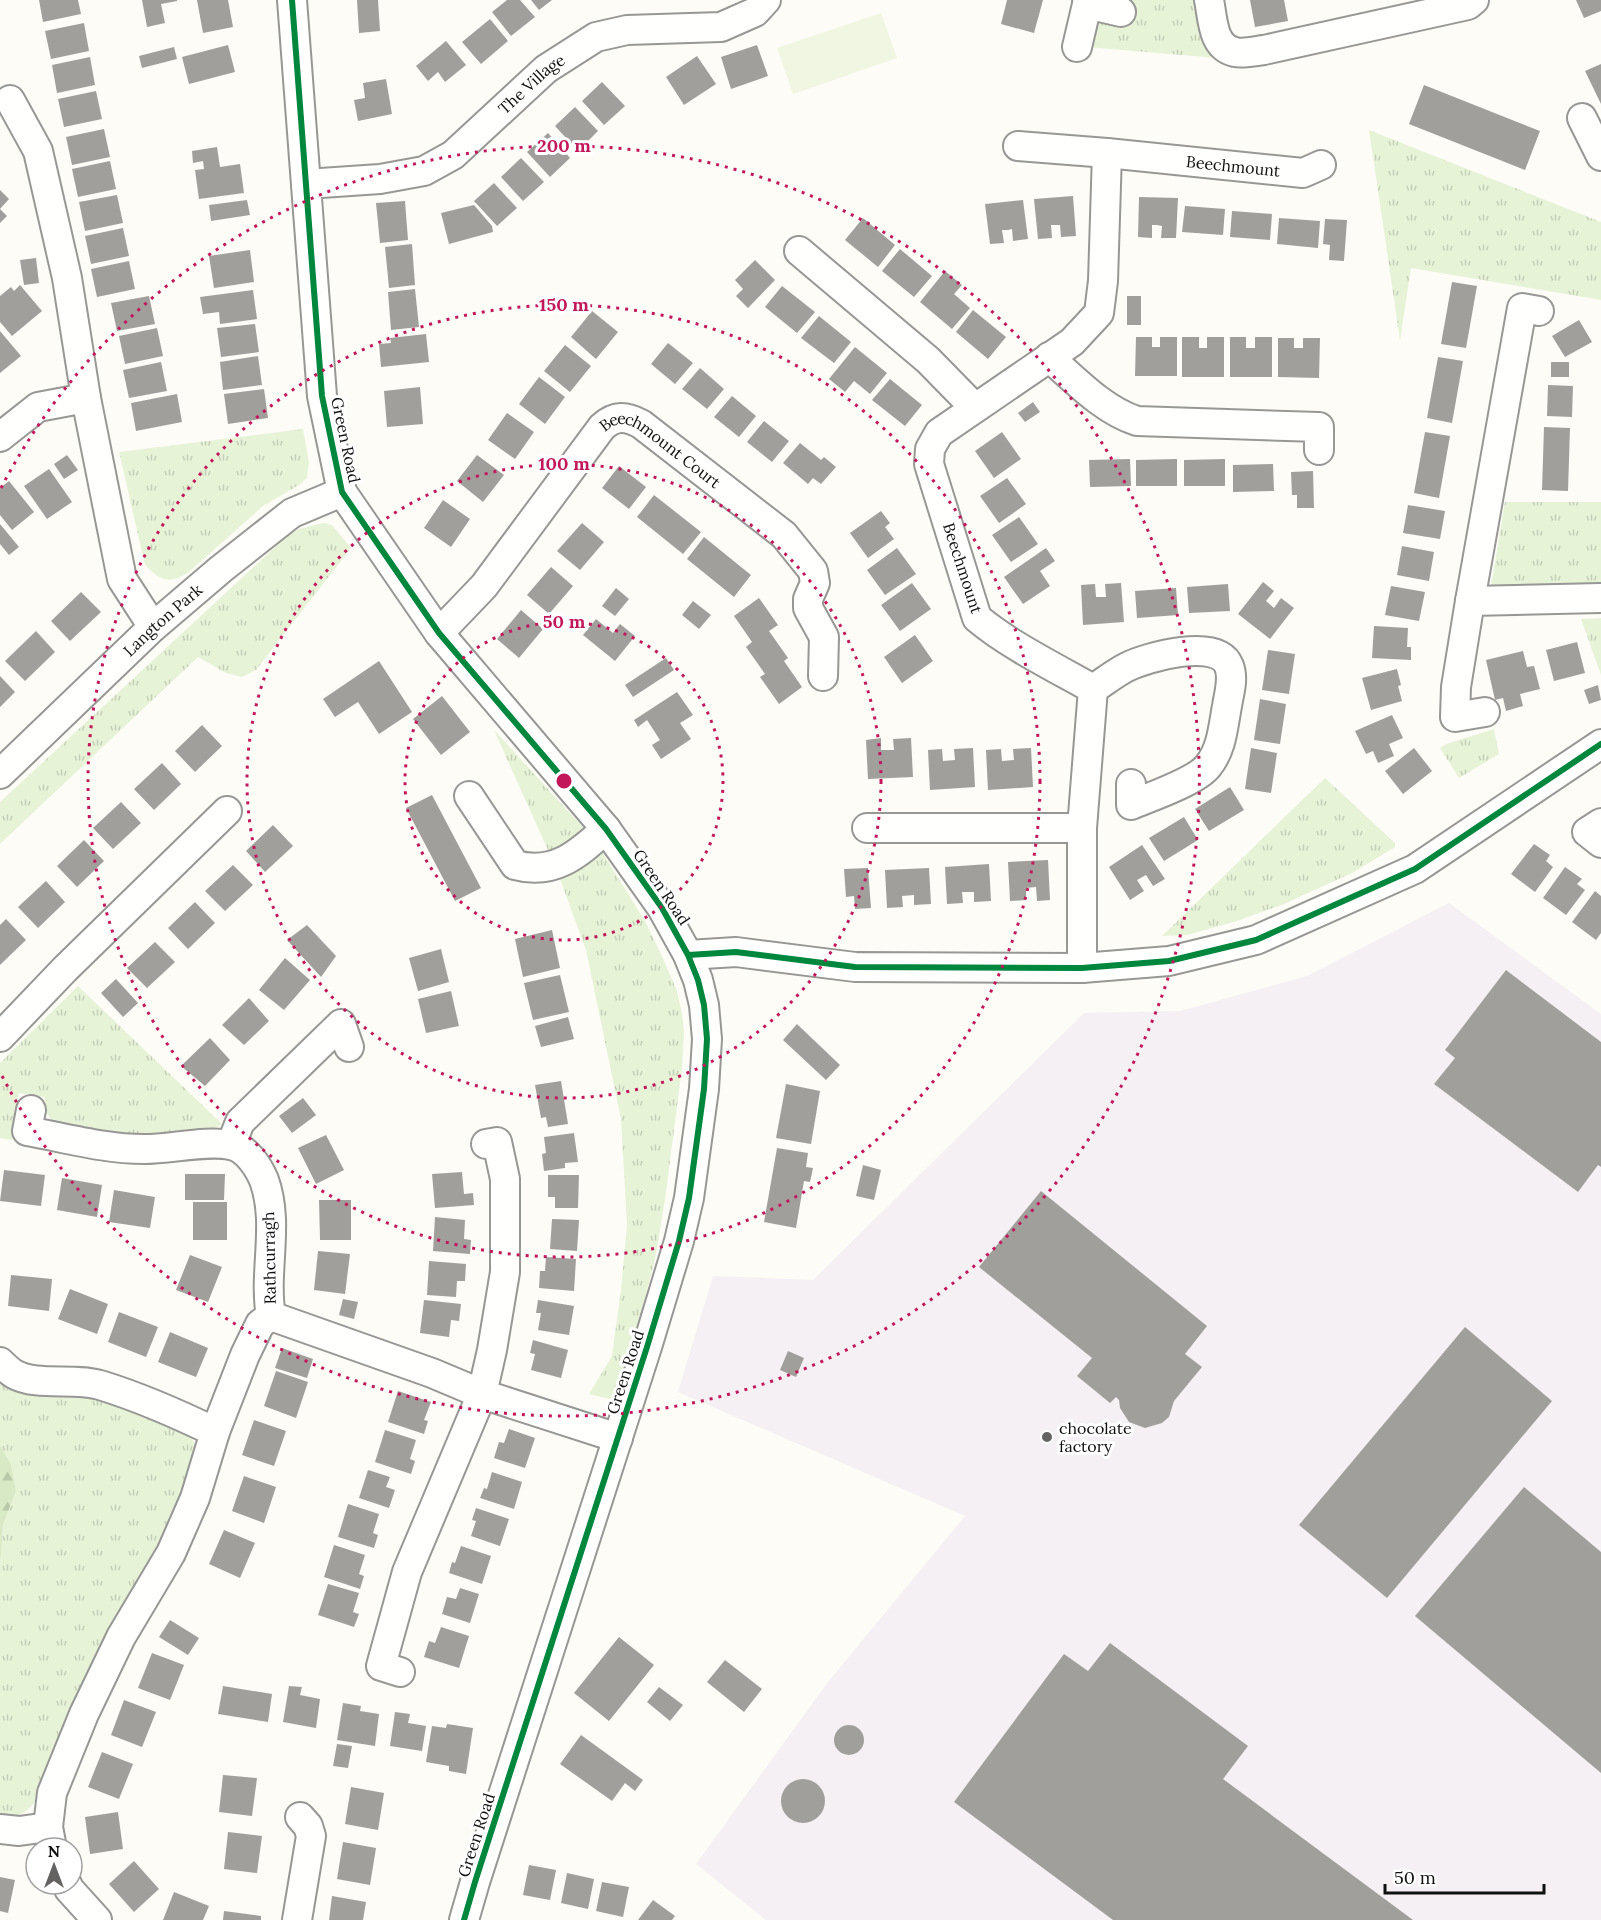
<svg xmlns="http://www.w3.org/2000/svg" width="1601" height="1920" viewBox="0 0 1601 1920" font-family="Lora,serif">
<defs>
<pattern id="grass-tufts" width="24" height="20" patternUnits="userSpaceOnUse" patternTransform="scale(1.5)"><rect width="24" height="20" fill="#e7f3d7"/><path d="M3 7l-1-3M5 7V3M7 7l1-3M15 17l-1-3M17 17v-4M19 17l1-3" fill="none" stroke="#c5cfb8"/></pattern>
<pattern id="forest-firs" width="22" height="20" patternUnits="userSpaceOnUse" patternTransform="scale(1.5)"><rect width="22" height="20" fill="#d8eac5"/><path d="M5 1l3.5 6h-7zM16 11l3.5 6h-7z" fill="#b8c8a8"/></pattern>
</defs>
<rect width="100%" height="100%" fill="#fdfcf7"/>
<path fill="#f5f0f3" d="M1449 903 1601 1014V1920H766L696 1864 828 1682 965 1516 678 1392 713 1276 813 1280 1084 1013 1180 1011 1307 976Z"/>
<path fill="url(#grass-tufts)" d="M1124 0H1199L1228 59 1087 47 1097 21Z
M1369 130 1601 222V300L1411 268 1400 340Z
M303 429 309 462 307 478 299 485 263 506 189 572C169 585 161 581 145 565L119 452Z
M1505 502H1601V583L1591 588 1491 586Z
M323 523 332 525 351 548 256 670 242 677 226 673 198 657 0 844V802L285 538 299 529Z
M1601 618V675L1581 619Z
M1494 729 1499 754 1459 778 1440 748 1446 744Z
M494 730 579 823 602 852 645 921 661 954 677 991 682 1014 684 1031 682 1067 665 1200 655 1259 628 1365 619 1395 613 1400 589 1394 612 1356 621 1290 627 1225 621 1119 586 950 556 868Z
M1325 778 1395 843V847L1354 872 1284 904 1237 921 1187 935 1162 936Z
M78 986 222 1124 207 1134 157 1139 60 1126C47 1118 45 1112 45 1097L19 1093 12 1140 0 1138V1063Z
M0 1372 88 1391 189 1432 195 1445V1459L157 1549 42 1791C32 1809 22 1819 0 1816V1568L3 1525 16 1491 11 1464 0 1446Z"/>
<path fill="url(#forest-firs)" d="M0 1446 11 1464 16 1491 3 1525 0 1568Z"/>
<path fill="#f0f6e1" d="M881 13 897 58 793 94 777 48Z"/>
<path fill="#a19f9c" d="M39 0H78L81 14 43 22Z
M142 0H177V1L161 4 165 23 147 27Z
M197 0H228L233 27 203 33Z
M357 0H378L380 31 359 33Z
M507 0H520L535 17 511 36 492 12Z
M531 0H552L539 10Z
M1007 0H1043L1034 33 1001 24Z
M1250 0H1284L1288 21 1255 27Z
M1576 0H1601V11L1584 18Z
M490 19 508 41 481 64 462 42Z
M84 23 89 51 51 59 45 31Z
M446 41 466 65 445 82 438 72 428 81 416 66Z
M228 45 235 72 189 84 182 57Z
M757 45 768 76 731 89 721 57Z
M174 47 177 59 142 68 139 56Z
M697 56 716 84 684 105 666 77Z
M90 57 95 85 57 93 52 65Z
M1601 64V104L1585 71Z
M386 79 392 114 358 121 354 100 365 98 363 83Z
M602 82 625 106 604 125 582 101Z
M1424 85 1540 131 1525 170 1409 124Z
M96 91 102 119 64 127 58 99Z
M575 107 598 131 578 151 555 126Z
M104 129 110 157 72 165 66 137Z
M548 133 570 158 550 177 527 152Z
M217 147 220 167 240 164 244 193 199 199 195 170 204 169 203 161 193 163 192 151Z
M521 158 544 182 523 201 501 177Z
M110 161 116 189 78 197 72 169Z
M494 183 517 208 497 226 474 201Z
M0 190 9 199 0 209Z
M117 195 123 223 85 231 79 202Z
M1073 196 1076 236 1061 237 1060 225H1051L1052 238 1038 239 1034 199Z
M1139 197 1178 198 1176 238H1161L1162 226 1157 225H1152V238L1138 237Z
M247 200 250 215 211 221 209 205Z
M1023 200 1028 239 1013 241 1012 229 1008 230H1002L1004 243 990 244 985 204Z
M405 201 408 240 380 243 376 203Z
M474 205 492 226 493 232 449 244 441 213Z
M1185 206 1225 209 1223 235 1182 232Z
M0 209 7 216 0 223Z
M1232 211 1272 214 1270 240 1230 237Z
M863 218 895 245 878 267 845 240Z
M1279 218 1320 221 1318 248 1277 244Z
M1325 219 1347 220 1344 261 1329 260 1330 245 1323 244Z
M123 228 129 256 91 264 85 236Z
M412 244 415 285 389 288 385 247Z
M900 249 932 276 914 297 882 271Z
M250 250 254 282 214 288 209 256Z
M36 258 39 283 24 285 20 260Z
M755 260 775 280 748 308 736 296 743 289 735 280Z
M129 261 135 289 97 297 91 269Z
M945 271 962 285 954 294 970 308 952 329 920 302Z
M1452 282 1477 286 1466 348 1441 344Z
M20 285 42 311 12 336 0 322V296L11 287 14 291Z
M782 286 815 312 797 333 765 307Z
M415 289 419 327 391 330 388 292Z
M253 290 257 319 220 324 219 312 203 314 200 297Z
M149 296 155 324 117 331 111 303Z
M1127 296H1141V325H1127Z
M973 310 1006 337 988 359 956 332Z
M592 311 618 332 596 359 571 337Z
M819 316 851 342 834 363 801 338Z
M1579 320 1592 342 1565 357 1552 336Z
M255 324 259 352 221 357 217 328Z
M157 328 163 356 125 364 119 336Z
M0 331 21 356 0 373Z
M426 334 429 362 381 367 379 344 391 343 390 338Z
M1136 337H1152V347H1160V337H1177V376H1135Z
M1182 337H1199V348H1207V337H1224V377H1182Z
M1230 337H1246V348H1255V337H1272V377H1230Z
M1278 338H1294V348H1303V338H1320L1319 378 1278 377Z
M668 343 693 363 675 384 651 364Z
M565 345 591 366 570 392 544 371Z
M855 347 887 373 870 394 854 381 845 392 829 379Z
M258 356 262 385 223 390 220 362Z
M1438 357 1463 361 1452 423 1427 418Z
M161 362 167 391 129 398 123 370Z
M1551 362H1569V377H1551Z
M700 368 724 389 707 409 682 389Z
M539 377 565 397 545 424 519 404Z
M890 379 922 405 905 426 872 400Z
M1548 385 1573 386 1572 417 1547 416Z
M420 387 423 424 387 427 384 391Z
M264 389 268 418 228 424 224 394Z
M177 394 182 422 136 431 131 403Z
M732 396 756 416 739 437 714 417Z
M1033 402 1040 412 1025 422 1018 413Z
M507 413 534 432 515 459 488 440Z
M764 421 789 441 772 462 747 442Z
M1544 427 1570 428 1568 491 1542 490Z
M1002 432 1021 459 994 478 975 451Z
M1425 432 1450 436 1439 498 1414 493Z
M800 443 821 460 824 457 836 467 821 484 813 478 808 484 783 463Z
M67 455 78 470 64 479 54 464Z
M477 455 504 475 483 502 457 481Z
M1130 459 1131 486 1090 487 1089 460Z
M1177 459V486H1136V460Z
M1225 459V486H1184V460Z
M1273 464 1274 491 1233 492V465Z
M619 466 646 487 629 509 602 488Z
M49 469 72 502 47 519 24 486Z
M1313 471 1314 508H1297V495H1292L1291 472Z
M1007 478 1026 504 999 523 980 496Z
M9 481 34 512 12 530 0 515V488Z
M654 495 701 532 683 554 637 517Z
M443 500 470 519 451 547 424 528Z
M1408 505 1445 511 1440 539 1403 533Z
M881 511 890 523 885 527 894 539 868 558 850 533Z
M1019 517 1038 544 1011 562 992 535Z
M582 523 604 542 580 570 557 551Z
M0 524 19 547 9 555 0 544Z
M704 537 751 575 734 597 687 559Z
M1402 546 1434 552 1429 581 1397 575Z
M897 548 916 574 885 595 867 570Z
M1046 548 1055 561 1040 571 1050 586 1023 604 1004 577Z
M551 567 573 586 549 614 527 595Z
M1263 582 1274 591 1266 601 1274 608 1281 598 1294 608 1270 639 1238 614Z
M912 583 931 609 900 631 881 605Z
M1121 583 1124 622 1083 625 1081 585 1095 584 1096 597H1106L1105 584Z
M1228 584 1230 611 1189 613 1187 587Z
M1391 586 1425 592 1419 621 1385 615Z
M616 588 629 599 615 616 602 606Z
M1176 588 1178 615 1137 618 1135 591Z
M81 592 101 612 70 641 51 621Z
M759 598 778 625 769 631 788 658 784 661 802 687 779 704 760 677 765 674 746 647 752 642 734 616Z
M693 601 711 615 699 629 682 615Z
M521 610 543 629 519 658 497 639Z
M596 619 613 633 620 624 635 636 615 661 583 635Z
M1374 626 1408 628 1407 647H1411V660L1372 658Z
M36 631 55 652 25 681 5 661Z
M915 635 933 661 902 683 884 657Z
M1577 642 1585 673 1554 681 1546 650Z
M1268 650 1295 654 1289 694 1262 690Z
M1523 651 1527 667 1534 666 1540 689 1520 694 1523 706 1506 711 1503 698 1495 700 1486 660Z
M666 658 674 670 633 697 625 685Z
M379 661 412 712 379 734 358 702 335 717 323 699Z
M1397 669 1401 685 1398 686 1402 701 1371 710 1362 678Z
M0 676 15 692 0 707Z
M1598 685 1601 700 1589 704 1584 690Z
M677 692 693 715 680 723 691 739 661 759 652 745 660 740 647 720 638 727 634 720Z
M442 696 470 732 441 755 413 719Z
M1260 699 1286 704 1280 744 1254 740Z
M1392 715 1403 738 1389 744 1394 756 1378 763 1373 751 1366 754 1355 731Z
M202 725 222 746 195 772 175 751Z
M881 738V750H894L893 739 911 738 913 777 868 779 866 740Z
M973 748 975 787 930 790 928 750 942 749 943 761 955 760 954 749Z
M1031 748 1033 787 988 790 986 750 1001 749 1002 761 1014 760 1013 749Z
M1251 748 1277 753 1271 793 1245 789Z
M1414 748 1432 771 1403 794 1385 771Z
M162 763 181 784 154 810 134 789Z
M1230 787 1244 810 1209 831 1195 809Z
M432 795 481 888 455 901 406 808Z
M121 802 141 823 113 849 93 828Z
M1184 817 1198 840 1164 861 1149 838Z
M273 825 293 846 265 872 246 851Z
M84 840 104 861 77 887 57 866Z
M1534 844 1550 855 1546 861 1553 867 1535 892 1511 874Z
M1142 845 1165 879 1153 886 1146 875 1137 880 1144 891 1130 900 1109 867Z
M1048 860 1050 900 1037 901 1036 887 1026 888V900L1010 901 1008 862Z
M989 864 991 901 974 902V892H962L963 903 947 904 945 867Z
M233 865 253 885 225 911 205 891Z
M1565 867 1582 879 1577 884 1585 890 1566 915 1543 898Z
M868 868 871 908 855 909 854 896 846 897 844 869Z
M929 868 931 904 914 905V895L902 896 903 907 887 908 885 870Z
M46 881 65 902 38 928 18 907Z
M1595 891 1601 896V933L1596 940 1572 922Z
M195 902 215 923 188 949 168 928Z
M6 919 26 940 0 965V925Z
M307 925 336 956 321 977 287 940Z
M552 930 560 968 523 977 515 939Z
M155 942 175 962 147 988 127 968Z
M441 949 449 982 418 991 409 958Z
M285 958 310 980 284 1010 259 990Z
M1506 970 1601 1042V1167L1598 1165 1578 1192 1434 1084 1455 1058 1445 1050Z
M560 975 569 1012 533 1020 524 983Z
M116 979 138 1003 123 1017 101 993Z
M451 991 459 1026 426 1033 418 999Z
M249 998 269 1021 244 1045 222 1025Z
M568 1017 574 1039 541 1047 535 1026Z
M797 1024 840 1065 826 1080 783 1040Z
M210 1038 230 1060 205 1086 181 1066Z
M561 1081 568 1124 548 1127 546 1117 541 1118 535 1085Z
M786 1084 820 1091 811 1144 776 1138Z
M303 1098 316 1115 292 1133 279 1116Z
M574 1133 578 1162 565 1163V1168L544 1171 542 1154 546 1153 544 1137Z
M326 1135 344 1170 316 1184 298 1148Z
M777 1148 808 1153 806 1167 813 1168 810 1182 804 1181 796 1228 764 1222Z
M863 1165 881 1170 874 1200 856 1196Z
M4 1170 45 1175 41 1206 0 1201Z
M462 1172 464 1194 473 1193 474 1205 435 1208 432 1174Z
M185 1174H225L224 1200H185Z
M548 1175H579L578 1208H555V1197H548Z
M62 1178 102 1185 97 1217 57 1210Z
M114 1190 155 1197 150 1228 109 1222Z
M1041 1191 1207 1326 1185 1354 1202 1367 1174 1401 1169 1417 1162 1423 1145 1428 1129 1422 1120 1408 1119 1400 1116 1397 1110 1403 1077 1376 1092 1358 979 1267Z
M319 1200H351V1240H320Z
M193 1202H227V1240H193Z
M435 1217 465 1220 464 1239 471 1240 470 1254 433 1251Z
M552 1219 579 1220 577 1251 550 1249Z
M318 1251 350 1254 345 1294 314 1290Z
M190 1255 222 1267 208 1302 176 1290Z
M546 1257 576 1259 574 1291 539 1288 540 1271H545Z
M429 1261 466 1264 465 1281H457L456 1297 427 1295Z
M11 1275 52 1279 49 1311 8 1306Z
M70 1289 108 1304 97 1334 58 1319Z
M343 1299 358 1302 354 1319 339 1315Z
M424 1300 461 1304 459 1321 451 1320 449 1337 420 1333Z
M538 1300 574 1306 569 1335 538 1330 541 1313H536Z
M119 1312 158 1327 146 1357 108 1342Z
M1465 1327 1552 1401 1387 1598 1299 1525Z
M170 1332 208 1348 196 1377 158 1362Z
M533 1340 568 1350 561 1378 531 1370 535 1354 530 1353Z
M282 1348 313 1359 307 1378 275 1368Z
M788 1351 804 1358 796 1377 780 1370Z
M276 1371 308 1382 296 1418 264 1406Z
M398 1391 431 1402 424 1420 428 1421 424 1434 388 1422Z
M254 1420 286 1431 274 1466 242 1455Z
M509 1429 535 1438 525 1468 494 1458 499 1442 504 1443Z
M385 1430 416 1440 410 1459 415 1461 411 1474 375 1462Z
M368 1470 390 1477 386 1487 395 1490 389 1508 359 1498Z
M492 1472 522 1482 514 1509 480 1498 484 1488 487 1489Z
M244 1476 276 1487 264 1523 232 1511Z
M1524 1487 1601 1552V1773L1415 1616Z
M348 1504 379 1514 373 1533 378 1535 374 1548 338 1537Z
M476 1508 509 1519 500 1546 471 1536 476 1521 472 1520Z
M224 1530 255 1543 240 1578 209 1564Z
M334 1545 365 1555 359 1574 364 1576 360 1589 324 1577Z
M461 1546 491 1556 482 1584 449 1573 452 1562 455 1563Z
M328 1584 359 1593 353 1612 359 1614 354 1627 318 1615Z
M460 1588 479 1594 470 1623 442 1614 447 1597 456 1599Z
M170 1620 199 1638 188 1655 159 1637Z
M441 1627 469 1636 459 1668 424 1657 429 1641 435 1643Z
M619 1637 654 1665 609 1721 574 1693Z
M1110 1643 1248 1746 1223 1779 1413 1920H1113L954 1802 1064 1654 1088 1671Z
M152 1653 184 1665 170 1700 138 1688Z
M725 1660 762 1689 744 1712 707 1682Z
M223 1686 272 1694 268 1722 218 1714Z
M289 1686 302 1687 300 1695 320 1699 316 1728 283 1722Z
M659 1687 683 1705 670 1721 647 1702Z
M124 1700 156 1712 142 1747 111 1735Z
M343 1703 361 1706 360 1711 379 1714 375 1746 337 1740Z
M395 1712 410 1714 408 1723 426 1726 422 1751 390 1746Z
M447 1724 473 1728 466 1774 449 1771V1766L426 1762 432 1726 446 1728Z
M834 1740a15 15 0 1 1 30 0a15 15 0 1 1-30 0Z
M581 1735 643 1780 635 1791 625 1783 612 1801 560 1764Z
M337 1744 352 1746 348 1768 333 1766Z
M102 1752 133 1764 119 1799 88 1787Z
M223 1775 257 1778 252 1816 219 1812Z
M781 1801a22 22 0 1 1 44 0a22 22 0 1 1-44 0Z
M351 1787 384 1793 378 1830 345 1824Z
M118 1812 123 1849 90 1854 85 1817Z
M228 1832 262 1836 257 1873 224 1869Z
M343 1842 376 1848 370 1885 337 1879Z
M134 1861 159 1889 134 1912 109 1884Z
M529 1865 556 1870 550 1900 523 1895Z
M567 1873 594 1879 588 1909 561 1903Z
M0 1877 15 1880 8 1913 0 1911Z
M602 1882 629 1887 623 1917 596 1911Z
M174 1892 209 1906 203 1920H163Z
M332 1896 366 1902 363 1920H329Z
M653 1900 675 1916 672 1920H638Z
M224 1911 261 1916V1920H223Z"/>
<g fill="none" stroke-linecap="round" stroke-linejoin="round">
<g stroke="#979795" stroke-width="32">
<g id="minor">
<path d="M292 0 322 396 342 492 439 633 606 829 662 908 688 955 698 980 704 1005 707 1039 704 1089 689 1198 679 1241 647 1347 475 1882 464 1920"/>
<path d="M1209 0C1213 19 1212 47 1235 52 1243 54 1256 51 1264 50L1468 5 1474 0"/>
<path d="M1087 4 1121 12"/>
<path d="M1077 47 1088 0"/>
<path d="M10 100 38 151 67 278 86 398 122 579 153 627"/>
<path d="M1582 118 1601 156"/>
<path id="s1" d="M1018 146 1107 153 1303 173 1321 165"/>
<path id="s2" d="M306 184 380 179 424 171 453 155 546 69 596 37 627 30 721 27 755 12 766 0"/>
<path d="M799 251 928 360 975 408"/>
<path d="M1049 357C1075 380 1103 410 1137 421L1319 427V450"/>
<path d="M0 437 38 407 86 398"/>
<path d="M1470 601 1601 598"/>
<path id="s3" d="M439 633 484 586 602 427C615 415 626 416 641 424L784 535 813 571 815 583 808 599V608L824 637 823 676"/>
<path d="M1093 689C1104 682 1115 673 1127 667 1147 657 1218 637 1229 666 1234 679 1229 693 1227 706 1223 727 1222 749 1208 766 1197 781 1150 797 1131 805V784"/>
<path d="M1485 712 1455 717 1456 687 1470 601 1522 308 1539 311"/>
<path id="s4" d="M0 774 153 627 221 569 292 513 342 492"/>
<path d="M469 796 515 865C555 876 579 853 606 829"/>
<path d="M1601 823 1587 832 1601 843"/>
<path d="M867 828H1082"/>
<path d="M688 955 736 952 855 967 1082 968 1169 961 1256 940 1415 869 1601 744"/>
<path d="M1082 968V828L1093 689C1056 668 1009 645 977 618L929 464 930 449 939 433 1072 342 1099 313 1103 281 1107 153"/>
<path d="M0 1037 65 969 227 811"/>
<path d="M31 1110 27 1131C66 1138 105 1149 144 1149 171 1149 206 1140 231 1145 246 1148 258 1166 264 1180 280 1224 263 1272 271 1316L432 1373 482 1394 618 1438"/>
<path d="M231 1145 240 1122 341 1024 349 1047"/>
<path d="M0 1362C4 1366 9 1371 14 1374 37 1387 74 1377 100 1385 139 1397 178 1414 215 1432"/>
<path d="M400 1672 381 1666 407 1572 482 1394 492 1350 505 1272V1179L497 1142 486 1144"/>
<path d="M0 1829 19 1831 48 1827"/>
<path d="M52 1848 48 1827 52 1793 84 1714 121 1637 171 1553 195 1498 215 1432 245 1355 260 1324 271 1316"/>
<path d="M67 1884 69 1889 97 1920"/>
<path d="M297 1920 311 1836 308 1826 300 1817"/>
</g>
</g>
<use href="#minor" stroke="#fffffe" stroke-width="28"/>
<g stroke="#fff" stroke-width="10">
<path id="cycleway" d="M292 0 322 396 342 492 439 633 606 829 662 908 688 955 698 980 704 1005 707 1039 704 1089 689 1198 679 1241 647 1347 475 1882 464 1920
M688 955 736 952 855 967 1082 968 1169 961 1256 940 1415 869 1601 744"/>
</g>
<use href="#cycleway" stroke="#00873e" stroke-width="6"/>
</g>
<g fill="none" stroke="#c2185b" stroke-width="3" stroke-dasharray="3 6">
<circle cx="564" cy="781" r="159"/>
<circle cx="564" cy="781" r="317"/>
<circle cx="564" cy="781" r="476"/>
<path d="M1 488A635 635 0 1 1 1 1074"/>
</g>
<circle fill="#646362" stroke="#fff" stroke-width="2" cx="1047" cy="1437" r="6"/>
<g text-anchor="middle" stroke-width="6" stroke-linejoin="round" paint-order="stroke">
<g font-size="16" fill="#111" stroke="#fff">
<text dy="6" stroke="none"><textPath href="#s2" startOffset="258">The Village</textPath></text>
<text dy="6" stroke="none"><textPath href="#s1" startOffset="216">Beechmount</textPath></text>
<text transform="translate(346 440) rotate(78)" y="6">Green Road</text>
<text dy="6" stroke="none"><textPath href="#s3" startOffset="333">Beechmount Court</textPath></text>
<text transform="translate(963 568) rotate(72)" y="6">Beechmount</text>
<text dy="6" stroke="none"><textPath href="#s4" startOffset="224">Langton Park</textPath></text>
<text transform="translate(662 887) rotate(56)" y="6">Green Road</text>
<text transform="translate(269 1258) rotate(-91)" y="6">Rathcurragh</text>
<text transform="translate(625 1372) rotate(-72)" y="6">Green Road</text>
<text transform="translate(476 1835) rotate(-72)" y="6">Green Road</text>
</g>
<g font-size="16" fill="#111" stroke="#fff" text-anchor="start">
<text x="1059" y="1434">chocolate<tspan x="1059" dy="18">factory</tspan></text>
</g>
</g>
<circle cx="564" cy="781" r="9" fill="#c2185b" stroke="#fff" stroke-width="3"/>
<g font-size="18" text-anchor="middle" font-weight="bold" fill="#c2185b" stroke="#fff" stroke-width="6" stroke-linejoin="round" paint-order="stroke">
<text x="564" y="152">200 m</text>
<text x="564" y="311">150 m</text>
<text x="564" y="470">100 m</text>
<text x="564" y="628">50 m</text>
</g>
<g transform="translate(54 1866)"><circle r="28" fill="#ffffff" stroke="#a0a0a0" stroke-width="1.5"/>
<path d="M0-4.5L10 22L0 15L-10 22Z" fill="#646362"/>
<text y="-9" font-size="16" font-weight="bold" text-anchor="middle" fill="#111111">N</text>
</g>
<path d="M1385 1884v9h159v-9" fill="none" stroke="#111111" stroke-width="3"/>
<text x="1394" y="1884" font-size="18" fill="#111111" stroke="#ffffff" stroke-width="4.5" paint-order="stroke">50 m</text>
</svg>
